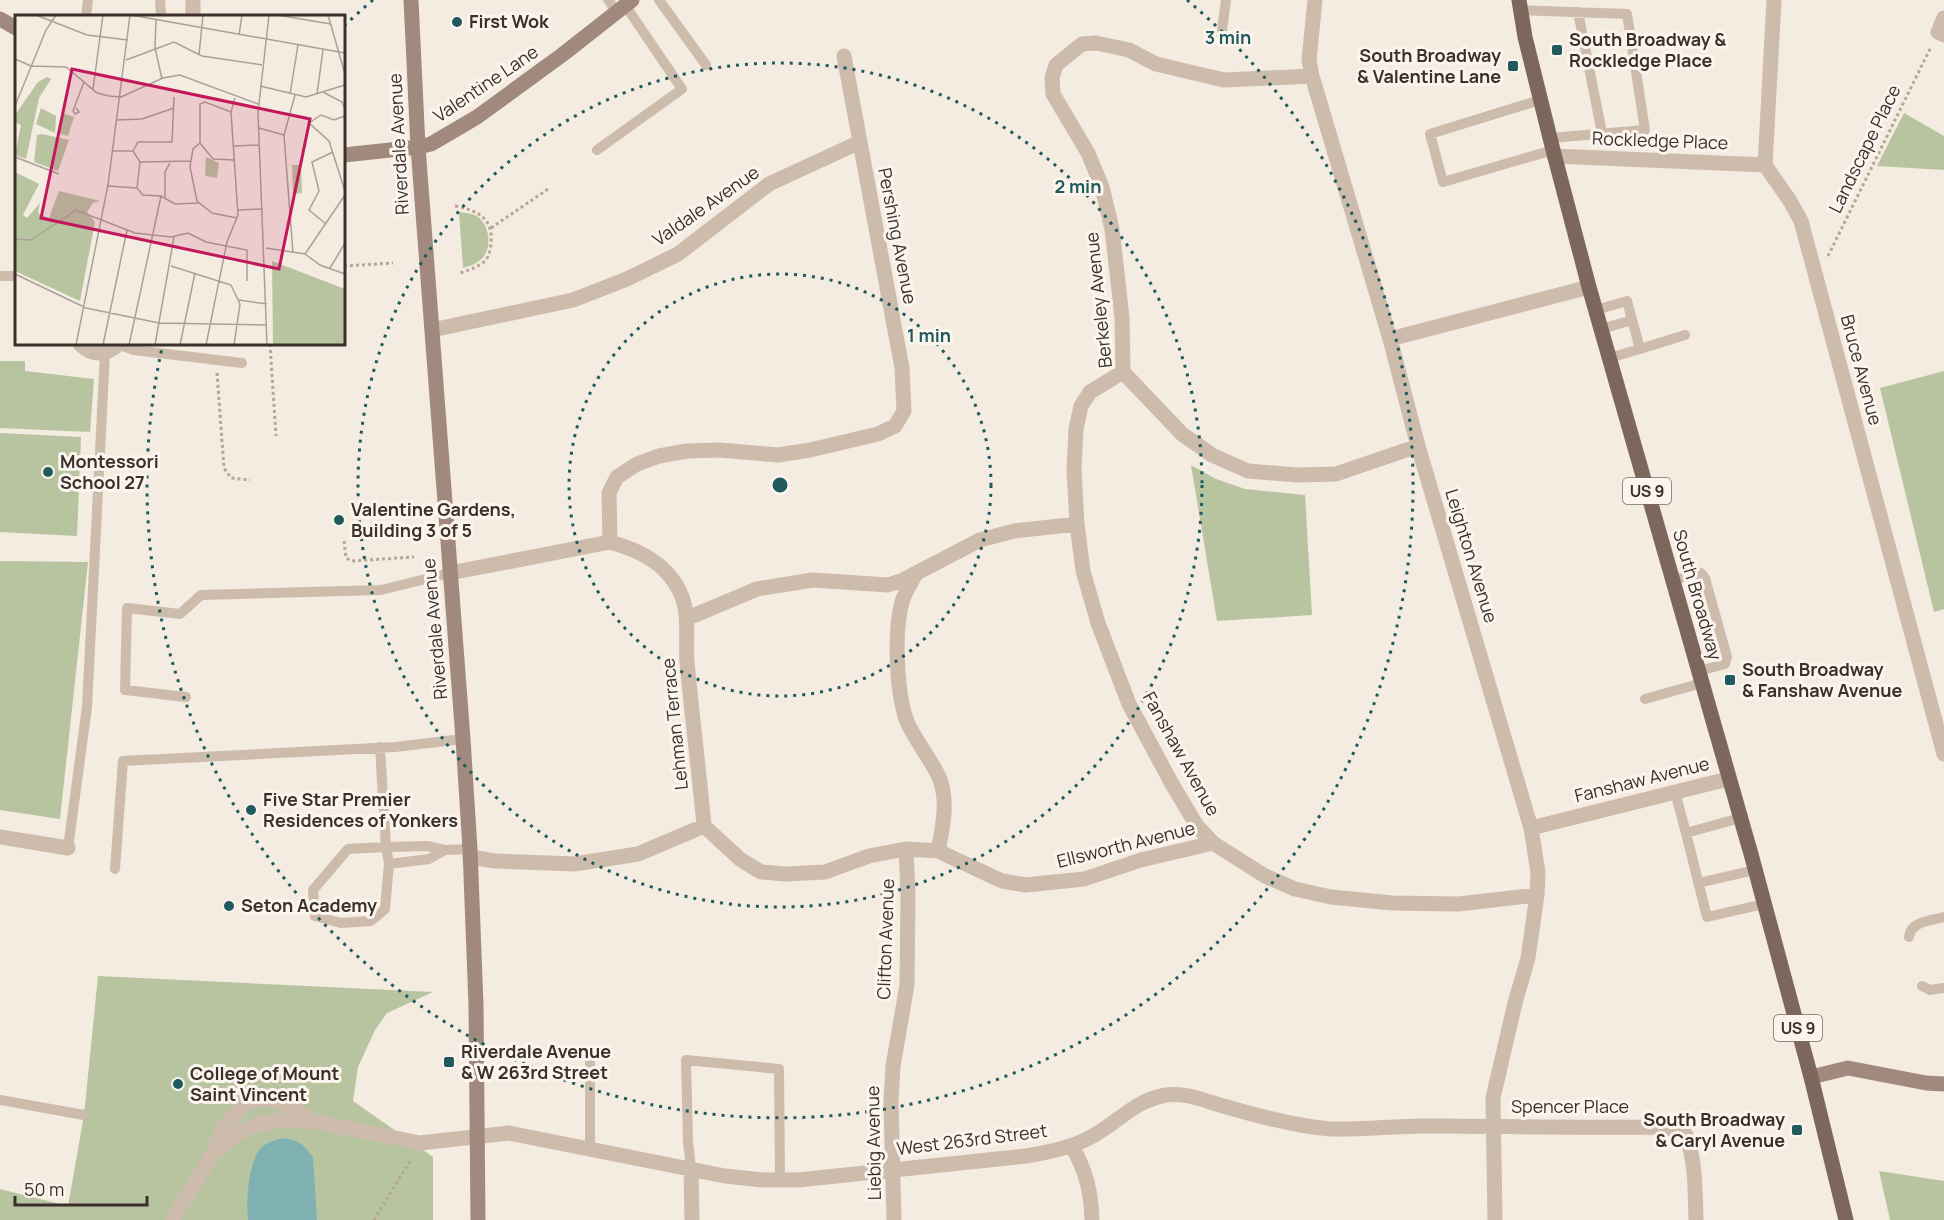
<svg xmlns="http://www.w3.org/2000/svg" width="1944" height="1220" viewBox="0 0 1944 1220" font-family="Manrope,sans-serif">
<rect width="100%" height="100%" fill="#f4ebe1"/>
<path fill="#b8c4a0" d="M1904 113 1944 136V170L1877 166Z
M459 212C466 213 473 213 478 217 489 225 492 245 484 256 479 263 470 266 463 268Z
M0 361H25V371L94 379 90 432 0 428Z
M1944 371V609L1934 612 1880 388Z
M0 433 81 437 77 536 0 532Z
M1191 465 1216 479 1245 489 1305 495 1312 615 1217 621Z
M0 561 88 562 60 819 0 810Z
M98 976 433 992 387 1013 375 1030 358 1067 353 1101 433 1157V1220H0V1189L68 1206 84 1115Z
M1879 1171 1944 1181V1220H1890Z"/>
<path fill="#7fb0b2" d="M283 1138C297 1140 306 1145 313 1158L317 1220H248C246 1202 248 1160 262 1147 268 1142 275 1140 283 1138Z"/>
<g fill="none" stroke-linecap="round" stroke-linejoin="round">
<path stroke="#b9a596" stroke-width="3" stroke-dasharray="3 3" stroke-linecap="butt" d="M455 206C477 210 493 218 491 242 491 247 489 256 486 260 479 267 469 270 460 273
M491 228 548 189
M1828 256 1931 47
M344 266 393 263
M270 344 276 436
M217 373 224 468 231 478 250 480
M344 541 346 558 352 561 414 557
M374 1220 412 1158"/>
<path stroke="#cdbbac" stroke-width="10" d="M160 0 161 16
M608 0 617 12
M659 0 706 65
M1520 10 1627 14 1645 130 1550 138
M1578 12 1602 133
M86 16 88 0
M1221 38 1226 0
M1540 100 1430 134 1443 182 1553 150
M597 150 682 89 625 5
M0 276H16
M1596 310 1627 301 1640 349 1609 358
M1601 329 1632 320
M118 344 134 350 242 363
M1640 349 1685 335
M1673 580 1701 573 1705 578 1727 657 1725 664 1699 671
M186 697 125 690 127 608 180 614 201 595 381 590 450 573
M1645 699 1702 683
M380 747 386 847 389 864 385 909 371 921 341 923 315 916 313 890 348 849 386 847H389L427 846 445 850 429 859 389 864
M1675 792 1686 833 1740 818
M1686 833 1707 917 1764 904
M68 848 87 707 105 353
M445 850 470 849
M115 869 123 761 395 747 463 739
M1698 883 1755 870
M1909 937C1911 921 1930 921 1944 917
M1922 986 1930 990 1944 988
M0 1100 84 1115
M590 1149V1051
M691 1168 688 1142 686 1060 779 1069 780 1180"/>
<path stroke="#cdbbac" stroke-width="15" d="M193 0V16
M1315 0 1309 60 1312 76 1390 339 1418 446 1531 828 1538 872 1537 895 1528 958 1515 1003 1493 1098 1495 1220
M1774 0 1765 165 1790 201 1801 221 1944 754
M1944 18 1938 32 1944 35
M1312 76 1224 80 1156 64 1129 50 1096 43 1082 44 1056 65 1052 78 1053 94 1088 153 1102 187 1112 229 1122 317 1123 372 1182 434 1212 455 1248 471 1297 475 1336 474 1418 446
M1554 156 1765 165
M432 330 573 300 627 279 678 254 769 184 860 142
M1390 339 1589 287
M80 344C93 357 106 355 119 344
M1123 372 1090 392 1081 406 1076 429 1074 470 1077 524 1083 571 1098 623 1129 704 1172 784 1197 826 1213 843 1265 876 1295 889 1331 897 1393 903 1458 904 1537 895
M610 542 609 493 617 477 637 464 659 456 687 451 719 450 778 455 810 450 878 434 895 426 904 411 902 368 844 56
M450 573 610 542C638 550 665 562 679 590 691 613 685 637 687 662 692 716 699 771 704 826
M916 573C912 582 905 592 902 602 894 631 896 696 908 724 916 740 927 755 936 771 950 795 943 826 938 851
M688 618 757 589 813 580 888 585 903 580 980 540 1014 531 1077 524
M1531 828 1728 779
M0 837 68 848
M470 857 495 861 574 864 638 854 704 826 741 860 761 872 785 874 825 872 869 856 906 849 938 851 1002 881 1026 885 1084 879 1141 860 1213 843
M1072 1146C1086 1171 1091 1191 1092 1220
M214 1152C216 1139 223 1130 231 1119 256 1084 282 1102 312 1120
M691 1168 692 1220
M172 1220 214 1152 238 1133 248 1128 258 1124 284 1120 316 1122 420 1143 509 1133 725 1176 763 1180H798L1026 1156C1048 1152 1071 1148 1091 1137 1118 1123 1133 1101 1166 1095 1188 1092 1207 1102 1227 1107 1261 1117 1295 1126 1330 1129 1361 1130 1394 1126 1425 1126 1504 1126 1583 1128 1662 1127L1677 1130 1686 1135C1696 1162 1695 1191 1696 1220
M894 1220 891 1102 893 1066 907 985 908 894 906 849"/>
<path stroke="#a18a7d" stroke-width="15" d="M411 0 418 147 463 739 470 849 476 1005 478 1220
M0 19 16 28
M344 155 418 147 431 144 477 117 562 55 632 0
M1811 1077 1848 1068 1926 1083 1944 1084"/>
<path stroke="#7d675c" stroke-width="15" d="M1519 0 1525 37 1553 150 1589 287 1751 854 1811 1077 1846 1220"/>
</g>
<g fill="none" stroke="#1f5a5e" stroke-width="3" stroke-dasharray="3 6">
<circle cx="780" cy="485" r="211"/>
<circle cx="780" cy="485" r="422"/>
<path d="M344 26A633 633 0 0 1 373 0M1187 0A633 633 0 1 1 162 348"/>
</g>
<g fill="#1f5a5e" stroke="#fbf5ee" stroke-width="2">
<circle cx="457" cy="22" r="6"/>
<rect x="1551" y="44" width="12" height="12" rx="3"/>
<rect x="1507" y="60" width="12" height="12" rx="3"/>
<circle cx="48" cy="472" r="6"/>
<circle cx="339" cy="520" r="6"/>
<rect x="1724" y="674" width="12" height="12" rx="3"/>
<circle cx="251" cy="810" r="6"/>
<circle cx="229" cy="906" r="6"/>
<rect x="443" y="1056" width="12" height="12" rx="3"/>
<circle cx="178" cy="1084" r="6"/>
<rect x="1791" y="1124" width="12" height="12" rx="3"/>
</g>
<g text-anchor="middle" stroke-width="6" stroke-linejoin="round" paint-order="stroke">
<g fill="#fbf5ee" stroke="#756b66" stroke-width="1.5">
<rect x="1623" y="478" width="48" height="26" rx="4.5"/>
<rect x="1774" y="1015" width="48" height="26" rx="4.5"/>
</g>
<g font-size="16" font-weight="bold" fill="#3b302b">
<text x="1647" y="497">US 9</text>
<text x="1798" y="1034">US 9</text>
</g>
<g font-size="18" font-weight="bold" fill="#3b302b" stroke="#fbf5ee" text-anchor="start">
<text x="469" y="28">First Wok</text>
<text x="1569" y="46">South Broadway &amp;<tspan x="1569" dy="21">Rockledge Place</tspan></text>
<text x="1501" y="62" text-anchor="end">South Broadway<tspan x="1501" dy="21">&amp; Valentine Lane</tspan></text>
<text x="60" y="468">Montessori<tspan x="60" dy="21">School 27</tspan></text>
<text x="351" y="516">Valentine Gardens,<tspan x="351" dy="21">Building 3 of 5</tspan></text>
<text x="1742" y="676">South Broadway<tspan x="1742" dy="21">&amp; Fanshaw Avenue</tspan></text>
<text x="263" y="806">Five Star Premier<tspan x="263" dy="21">Residences of Yonkers</tspan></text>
<text x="241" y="912">Seton Academy</text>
<text x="461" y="1058">Riverdale Avenue<tspan x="461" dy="21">&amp; W 263rd Street</tspan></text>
<text x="190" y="1080">College of Mount<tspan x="190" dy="21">Saint Vincent</tspan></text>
<text x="1785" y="1126" text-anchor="end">South Broadway<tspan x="1785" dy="21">&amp; Caryl Avenue</tspan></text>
</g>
<g font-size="18" fill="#3b302b" stroke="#fbf5ee">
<text transform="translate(486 84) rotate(-34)" y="6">Valentine Lane</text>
<text transform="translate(1660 141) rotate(2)" y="6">Rockledge Place</text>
<text transform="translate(399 144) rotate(-93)" y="6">Riverdale Avenue</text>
<text transform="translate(1865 149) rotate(-64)" y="6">Landscape Place</text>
<text transform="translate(706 206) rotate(-35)" y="6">Valdale Avenue</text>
<text transform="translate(897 236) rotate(79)" y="6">Pershing Avenue</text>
<text transform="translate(1099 300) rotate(-96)" y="6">Berkeley Avenue</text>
<text transform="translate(1861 370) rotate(75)" y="6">Bruce Avenue</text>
<text transform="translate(1471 556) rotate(73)" y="6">Leighton Avenue</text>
<text transform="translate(1697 595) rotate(74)" y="6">South Broadway</text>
<text transform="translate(435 629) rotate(-95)" y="6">Riverdale Avenue</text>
<text transform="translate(675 724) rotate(-96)" y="6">Lehman Terrace</text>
<text transform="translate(1181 754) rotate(61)" y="6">Fanshaw Avenue</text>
<text transform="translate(1642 780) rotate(-14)" y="6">Fanshaw Avenue</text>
<text transform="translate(1126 845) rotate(-14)" y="6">Ellsworth Avenue</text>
<text transform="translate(886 939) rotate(-88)" y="6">Clifton Avenue</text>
<text x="1570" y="1113">Spencer Place</text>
<text transform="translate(972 1140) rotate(-7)" y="6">West 263rd Street</text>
<text transform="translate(874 1143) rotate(-91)" y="6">Liebig Avenue</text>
</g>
</g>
<g transform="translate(15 15)">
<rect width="330" height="330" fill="#f4ebe1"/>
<path d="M32 62 36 64 24 83 11 144 0 140 6 110 0 107V100L23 67ZM26 93 41 101 40 118 21 109ZM47 98 59 102 53 121 42 118ZM27 119 54 125 43 156 19 147 22 120ZM191 142 204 148 202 163 190 161ZM277 150H286L287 178 278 179ZM0 157 24 169 8 200 12 203 25 188 23 198 34 203 44 176 85 186 78 188 72 197 80 207 65 286 0 256ZM257 246 330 274V330H258Z" fill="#b8c4a0"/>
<path fill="none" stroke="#aaa098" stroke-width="1.5" d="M21 0 72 20 113 25M116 0 330 38M262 0 316 9M313 0 330 59M141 5 140 33 147 64M224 20 227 0M184 40 188 0M0 44 16 51 51 52 82 78 94 81 106 82 148 63 165 60 243 89M111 45 159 27 187 41 247 50M245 71 291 82 330 70M78 74 88 0M308 77 327 87 330 94M275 79 283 30M302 79 308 35M0 91 31 15 41 0M61 93 64 97 60 99 58 96 69 67M216 97 190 87 185 89V128L198 144 219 145M330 101 319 105 306 100 294 108 314 126 330 176M102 105 127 104 159 93M244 113 269 120M185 128 178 134 175 152 182 186 197 198 222 203M219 131 244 130M97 136H118L125 147M118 136 123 127H157L159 82M0 142 44 159M125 147 176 146M93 171 122 173 128 180 146 181 160 189 184 188M122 173 125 147M150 182V157L155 148M223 195 248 194M311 209 294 195 304 176 297 147 318 137M0 224 16 225 61 195 120 218 156 222 173 218 191 227 232 235V266M251 233 290 239 305 250 330 259M278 238 269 120 280 80M290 239 330 180M156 251 216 270 225 289 219 330M315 253 330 228M0 259 71 293 144 308 252 310M224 285 252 289M61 330 93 170 115 0M88 330 112 215M114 330 146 181M140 330 159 222M165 330 180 258M191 330 212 227 223 200 216 97 220 83M252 330 243 98 254 0"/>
<path fill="#c2185b" fill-opacity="0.15" stroke="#c2185b" stroke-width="3" d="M57 54 295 104 264 254 26 203Z"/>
<rect width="330" height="330" fill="none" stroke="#3b302b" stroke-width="3"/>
</g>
<circle cx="780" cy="485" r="9" fill="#1f5a5e" stroke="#fbf5ee" stroke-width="3"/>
<g font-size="18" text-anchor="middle" font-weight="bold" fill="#1f5a5e" stroke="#fbf5ee" stroke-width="6" stroke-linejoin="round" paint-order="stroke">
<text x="1228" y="44">3 min</text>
<text x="1078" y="193">2 min</text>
<text x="929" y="342">1 min</text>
</g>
<path d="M15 1196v9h132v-9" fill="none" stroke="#3b302b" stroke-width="3"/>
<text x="24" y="1196" font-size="18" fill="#3b302b" stroke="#fbf5ee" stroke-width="4.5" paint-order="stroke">50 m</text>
</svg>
